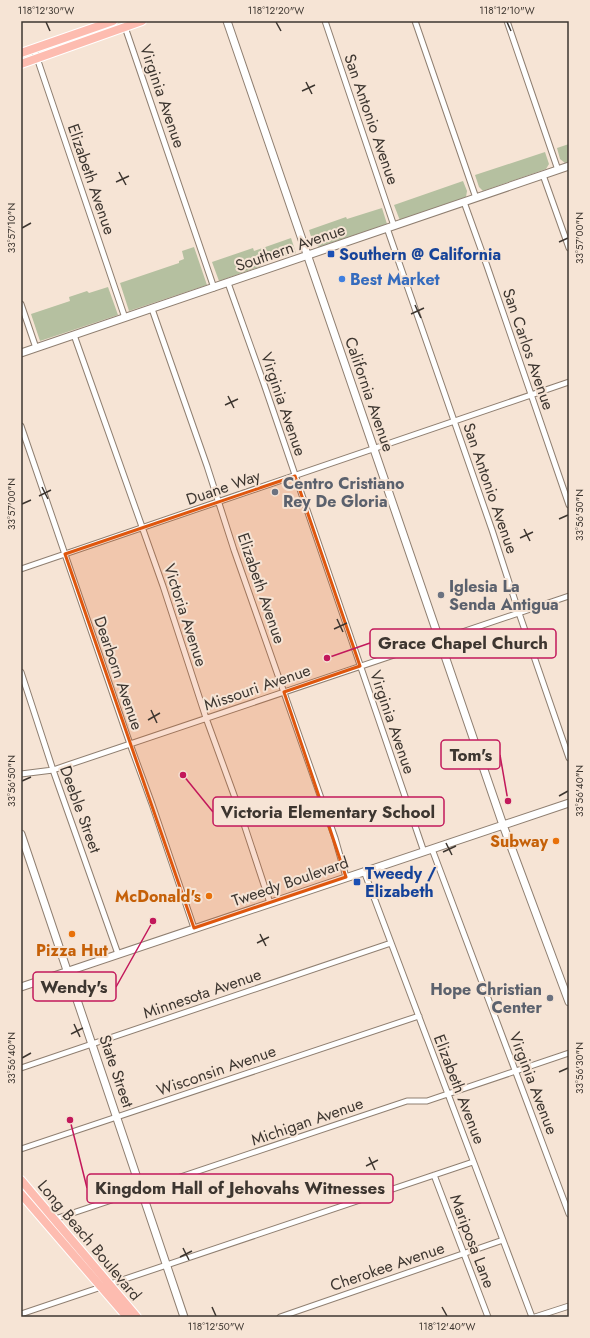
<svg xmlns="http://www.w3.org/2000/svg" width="590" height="1338" viewBox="0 0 590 1338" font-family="Jost,sans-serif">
<rect width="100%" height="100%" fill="#f6e4d5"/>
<path fill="#b5c0a0" d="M569 144V162L565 163 560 159 557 148Z
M545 152 549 164 546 169 483 191 479 187 475 175Z
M463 181 467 191 466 197 400 220 399 218 394 205Z
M382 208 387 224 319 247 313 243 309 230 346 217 347 219Z
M291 238 296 253 266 262 259 267 219 281 212 262 253 248 254 251Z
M194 247 207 285 129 311 120 283 179 263V261L184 259 182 251Z
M108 287 118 315 40 341 31 314 70 301 69 297 87 291 89 293Z"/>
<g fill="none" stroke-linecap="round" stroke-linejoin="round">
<g stroke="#8f7f71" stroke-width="7">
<path id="street" d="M325 21 394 226
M415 21 476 198
M507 21 558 170
M125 27 214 288
M34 49 125 318
M543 175 569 248
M464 202 487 266 569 505
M387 228 492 530 519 613 569 758
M228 283 264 384 424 852
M21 304 36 348
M152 309 207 466 234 550 335 838 346 877
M74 335 163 586 206 718 238 806 270 903
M21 426 130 744 152 804 194 928
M21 569 569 382
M21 672 53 770 118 954
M21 774 53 770 569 596
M432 849 569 1214
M364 871 532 1317
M21 1068 391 943
M21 1149 419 1016
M434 1175 488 1317
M55 1219 407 1101H427L569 1053
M21 1314 473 1162
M280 1317 503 1240
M535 1317 569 1306"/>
</g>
<g stroke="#8f7f71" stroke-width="9">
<path id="secondary" d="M227 21 503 825 569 1002
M21 353 569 166
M21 834 184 1317
M21 987 569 803"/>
</g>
<g stroke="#fff" stroke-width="10">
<path id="primary" d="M21 53 113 21
M21 64 142 21
M21 1180 137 1317
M21 1194 127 1317"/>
</g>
<use href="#street" stroke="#fff" stroke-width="5"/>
<use href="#secondary" stroke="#fff" stroke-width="7"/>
<use href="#primary" stroke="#fdbcb0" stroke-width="8"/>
</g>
<path fill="#df570e" fill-opacity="0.2" stroke="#df570e" stroke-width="3" stroke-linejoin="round" d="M295 476 360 666 284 692 346 877 194 928 65 554Z"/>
<path fill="none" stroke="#3d3630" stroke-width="1.5" d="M46 22 50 31M276 22 281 31M507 22 511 31M306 82 312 94M302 91 315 85M119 172 126 185M116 182 129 176M22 228 31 223M559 242 568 238M415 305 421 318M411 314 424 308M228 396 234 408M225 405 238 399M42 487 48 499M39 496 51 490M22 504 31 500M559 519 568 515M524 529 530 541M520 538 533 532M337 619 343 632M334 629 347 623M151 710 157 723M148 720 160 713M22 781 31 777M559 796 568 791M446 843 452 855M443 852 456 846M260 934 266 946M257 943 269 937M74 1024 80 1037M71 1034 83 1028M22 1058 31 1053M559 1072 568 1068M369 1157 375 1170M366 1166 378 1160M183 1248 189 1260M180 1257 192 1251M212 1307 216 1316M442 1307 447 1316"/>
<g fill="#1a4fb4" stroke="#f6e4d5" stroke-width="1.5">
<rect x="327" y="250" width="8" height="8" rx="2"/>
<rect x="353" y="878" width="8" height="8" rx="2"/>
</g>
<circle fill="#3f7fe0" stroke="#f6e4d5" stroke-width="1.5" cx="342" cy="279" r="4"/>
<g fill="#6b7280" stroke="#f6e4d5" stroke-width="1.5">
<circle cx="275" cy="492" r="4"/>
<circle cx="441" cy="595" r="4"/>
<circle cx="550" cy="998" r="4"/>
</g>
<g fill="#e8710a" stroke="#f6e4d5" stroke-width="1.5">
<circle cx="556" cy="841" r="4"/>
<circle cx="209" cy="896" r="4"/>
<circle cx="72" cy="934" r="4"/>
</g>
<g text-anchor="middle" stroke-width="4" stroke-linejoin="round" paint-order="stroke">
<g font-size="16" fill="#3d3630" stroke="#f6e4d5">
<text transform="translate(163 96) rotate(71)" y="6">Virginia Avenue</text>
<text transform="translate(372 119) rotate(71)" y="6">San Antonio Avenue</text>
<text transform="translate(92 179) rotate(71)" y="6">Elizabeth Avenue</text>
<text transform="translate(290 247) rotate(-19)" y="6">Southern Avenue</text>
<text transform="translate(529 349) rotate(71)" y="6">San Carlos Avenue</text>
<text transform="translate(370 394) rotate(71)" y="6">California Avenue</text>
<text transform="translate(284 404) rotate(71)" y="6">Virginia Avenue</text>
<text transform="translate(223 487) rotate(-19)" y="6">Duane Way</text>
<text transform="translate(491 488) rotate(71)" y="6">San Antonio Avenue</text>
<text transform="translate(262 588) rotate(71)" y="6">Elizabeth Avenue</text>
<text transform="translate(186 615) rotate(72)" y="6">Victoria Avenue</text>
<text transform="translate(119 673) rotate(71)" y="6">Dearborn Avenue</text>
<text transform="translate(257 687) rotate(-19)" y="6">Missouri Avenue</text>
<text transform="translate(393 722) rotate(71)" y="6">Virginia Avenue</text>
<text transform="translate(81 809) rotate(70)" y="6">Deeble Street</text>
<text transform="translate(290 881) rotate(-19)" y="6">Tweedy Boulevard</text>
<text transform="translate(202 993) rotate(-19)" y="6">Minnesota Avenue</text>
<text transform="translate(216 1070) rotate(-19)" y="6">Wisconsin Avenue</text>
<text transform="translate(117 1071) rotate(71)" y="6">State Street</text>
<text transform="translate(534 1083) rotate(69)" y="6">Virginia Avenue</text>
<text transform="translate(460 1089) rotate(69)" y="6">Elizabeth Avenue</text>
<text transform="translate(307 1121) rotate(-19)" y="6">Michigan Avenue</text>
<text transform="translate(90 1240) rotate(50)" y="6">Long Beach Boulevard</text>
<text transform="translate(473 1241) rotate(69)" y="6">Mariposa Lane</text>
<text transform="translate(387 1266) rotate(-19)" y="6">Cherokee Avenue</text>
</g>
<g font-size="16" font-weight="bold" fill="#164399" stroke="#f6e4d5" text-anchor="start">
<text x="339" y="260">Southern @ California</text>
<text x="365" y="879">Tweedy /<tspan x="365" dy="18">Elizabeth</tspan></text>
</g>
<g font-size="16" font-weight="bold" fill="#366cbe" stroke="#f6e4d5" text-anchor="start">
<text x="350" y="285">Best Market</text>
</g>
<g font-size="16" font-weight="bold" fill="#5b616d" stroke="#f6e4d5" text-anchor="start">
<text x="283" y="489">Centro Cristiano<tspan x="283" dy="18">Rey De Gloria</tspan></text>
<text x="449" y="592">Iglesia La<tspan x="449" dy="18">Senda Antigua</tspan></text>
<text x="542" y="995" text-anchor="end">Hope Christian<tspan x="542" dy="18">Center</tspan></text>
</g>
<g font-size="16" font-weight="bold" fill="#c56008" stroke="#f6e4d5" text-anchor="end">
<text x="548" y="847">Subway</text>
<text x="201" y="902">McDonald's</text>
<text x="72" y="956" text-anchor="middle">Pizza Hut</text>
</g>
</g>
<path fill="none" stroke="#c2185b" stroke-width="1.5" d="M327 658L370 643M508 801L500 755M183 775L213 812M153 921L116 987M70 1120L87 1188"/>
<g fill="#c2185b" stroke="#f6e4d5" stroke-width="1.5">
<circle cx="327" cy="658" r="4"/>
<circle cx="508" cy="801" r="4"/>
<circle cx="183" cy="775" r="4"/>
<circle cx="153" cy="921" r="4"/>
<circle cx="70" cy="1120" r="4"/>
</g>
<g fill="#f6e4d5" stroke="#c2185b" stroke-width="1.5">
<rect x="370" y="629" width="186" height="29" rx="4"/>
<rect x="441" y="740" width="59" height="29" rx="4"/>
<rect x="213" y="797" width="231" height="29" rx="4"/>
<rect x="33" y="972" width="83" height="29" rx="4"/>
<rect x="87" y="1174" width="306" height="29" rx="4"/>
</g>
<g font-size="17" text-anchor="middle" font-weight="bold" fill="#3d3630">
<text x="463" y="649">Grace Chapel Church</text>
<text x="471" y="761">Tom's</text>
<text x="328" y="818">Victoria Elementary School</text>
<text x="74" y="993">Wendy's</text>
<text x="240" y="1194">Kingdom Hall of Jehovahs Witnesses</text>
</g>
<rect width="590" height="1338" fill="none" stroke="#f6e4d5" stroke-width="44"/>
<rect x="22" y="22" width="546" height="1294" fill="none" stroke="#3d3630" stroke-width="1.5"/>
<g font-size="10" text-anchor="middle" fill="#3d3630">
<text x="46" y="14">118°12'30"W</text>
<text x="276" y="14">118°12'20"W</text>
<text x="507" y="14">118°12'10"W</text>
<text transform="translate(11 228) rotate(-90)" y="4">33°57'10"N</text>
<text transform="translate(579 238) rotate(-90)" y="4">33°57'00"N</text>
<text transform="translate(11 504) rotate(-90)" y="4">33°57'00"N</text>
<text transform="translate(579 515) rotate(-90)" y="4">33°56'50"N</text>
<text transform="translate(11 781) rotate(-90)" y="4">33°56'50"N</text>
<text transform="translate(579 791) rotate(-90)" y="4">33°56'40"N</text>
<text transform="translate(11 1058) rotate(-90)" y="4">33°56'40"N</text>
<text transform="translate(579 1068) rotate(-90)" y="4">33°56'30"N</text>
<text x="216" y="1330">118°12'50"W</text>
<text x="447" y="1330">118°12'40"W</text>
</g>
</svg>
